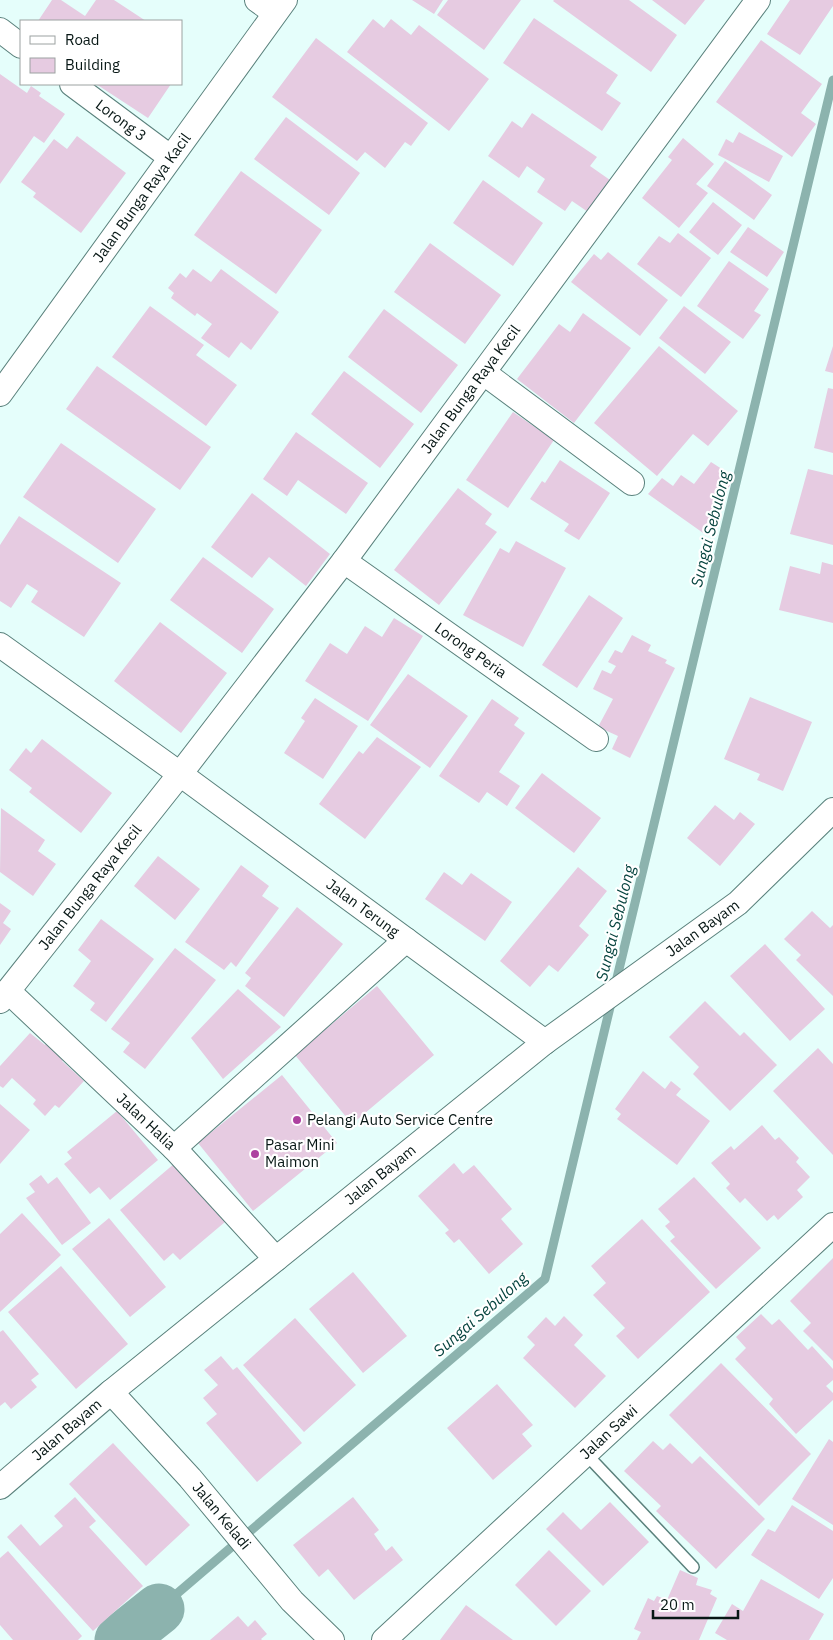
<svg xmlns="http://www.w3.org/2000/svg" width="833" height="1640" viewBox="0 0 833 1640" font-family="'IBM Plex Sans',sans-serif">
<rect width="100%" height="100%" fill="#e5fefb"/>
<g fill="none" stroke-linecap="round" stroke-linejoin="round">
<path stroke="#8cb3ae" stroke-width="9" d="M615 986 833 80
M159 1609 545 1279 612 999"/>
<path stroke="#8cb3ae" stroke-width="51" d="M120 1640 159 1609"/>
</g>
<path fill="#e6cbe1" d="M52 0H61L85 16 96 0H114L146 21H38Z
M412 0H443L434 14Z
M448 0H521L484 50 437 15Z
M554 0H629L677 35 651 72 553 1Z
M652 0H705L685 25Z
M790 0H833V6L800 55 767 34Z
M534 18 618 75 606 93 621 103 602 131 503 63Z
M373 19 384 28 391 19 411 35 419 25 489 79 449 131 347 52Z
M316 38 428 123 411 146 405 142 385 168 365 152 357 161 272 97Z
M761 40 822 84 801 113 816 124 792 157 716 102Z
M0 74 27 93 31 86 41 93 39 96 65 114 44 143 34 136 0 184Z
M96 84H171L148 118Z
M532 113 597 157 590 166 610 180 588 212 572 201 565 211 537 192 545 179 527 166 519 178 488 156 512 121 522 128Z
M286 117 360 173 329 215 254 159Z
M739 132 783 156 769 182 718 155 726 139 733 143Z
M77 136 126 173 81 233 33 197 36 193 21 182 54 139 67 149Z
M683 138 714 164 696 184 708 193 679 228 642 198 672 160 668 157Z
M725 161 772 195 754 220 707 186Z
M241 171 322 230 276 294 194 235Z
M483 180 543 223 513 266 453 223Z
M713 202 742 225 718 255 689 232Z
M748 227 784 252 767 277 730 252Z
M678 233 711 258 681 297 637 264 659 236 670 243Z
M430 243 501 295 465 344 394 292Z
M608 252 668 300 640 336 571 282 594 254 601 260Z
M729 261 769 289 754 311 761 315 743 339 697 306Z
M193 269 211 282 221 269 279 312 251 350 241 342 229 358 201 338 212 324 197 313 195 316 171 298 174 293 168 288 180 273 186 278Z
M150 306 204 345 196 355 237 385 206 426 112 357Z
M684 306 731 342 705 374 659 338Z
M384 309 458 365 421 413 348 357Z
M583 313 631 348 574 423 517 379 559 324 570 332Z
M659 346 738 411 708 446 693 434 657 476 594 423Z
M833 346V373L825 371Z
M97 366 211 447 180 490 66 409Z
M344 371 414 424 380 468 311 414Z
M828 388 833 389V453L814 448Z
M513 412 554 440 508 508 466 480Z
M296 432 368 483 346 514 298 480 287 496 263 479Z
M61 443 156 509 118 563 23 497Z
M560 460 610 493 579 540 564 531 569 524 530 499 542 481 545 483Z
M711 462 725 471 720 478 730 485 706 535 648 494 662 478 673 486 681 475 694 484Z
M808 469 833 475V545L790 534Z
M458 488 492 514 485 524 497 532 439 605 394 570Z
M252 493 330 554 306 586 269 557 252 578 211 547Z
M19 516 121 583 84 637 31 602 38 591 27 584 11 608 0 601V545Z
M516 541 566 568 523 647 463 615 500 548 509 553Z
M203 557 274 609 242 653 170 600Z
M822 562 833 565V623L779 610 790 566 820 574Z
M589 595 623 618 577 688 542 665Z
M394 618 423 636 368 721 305 681 330 643 347 654 365 626 382 637Z
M160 622 227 673 181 733 114 681Z
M632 635 651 645 648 651 667 660 665 663 675 668 630 758 612 749 618 736 598 727 613 699 593 689 602 670 611 674 616 666 608 662 615 650 622 653Z
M408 674 468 716 430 768 370 725Z
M750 697 812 722 783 791 757 780 760 774 724 759Z
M315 698 358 726 323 779 284 753 305 721 301 718Z
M492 699 519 718 514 725 525 733 499 772 520 786 507 806 487 792 479 803 439 776Z
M377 737 421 767 365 839 319 804 359 751 363 754Z
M42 739 112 793 81 833 29 792 32 788 9 770 26 748 31 753Z
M542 773 601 818 574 853 515 808Z
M715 805 734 820 740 812 755 824 720 866 687 838Z
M1 808 45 840 38 851 56 864 33 896 0 872Z
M158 856 200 889 175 920 134 886Z
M241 865 269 886 262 896 279 908 236 967 231 962 224 970 185 942Z
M578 867 607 891 579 926 589 935 558 972 549 965 530 987 500 961Z
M444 872 462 885 471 873 512 902 485 941 425 899Z
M0 903 11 911 3 923 11 929 0 945Z
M297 907 343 944 284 1017 245 986 251 978 245 973Z
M812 911 830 928 833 925V996L796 960 801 955 784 939Z
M101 919 154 959 106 1022 90 1010 95 1003 73 986 91 961 78 950Z
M765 944 825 1009 790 1041 730 976Z
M175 948 216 980 145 1069 123 1052 130 1043 111 1029Z
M377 986 434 1055 352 1124 295 1055Z
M238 989 281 1027 223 1079 191 1038Z
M705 1001 740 1036 744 1032 777 1065 730 1111 693 1074 699 1067 669 1037Z
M30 1033 45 1045 47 1042 65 1058 62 1061 84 1081 59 1108 55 1105 45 1116 33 1104 36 1100 12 1078 3 1088 0 1086V1066Z
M818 1048 833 1064V1155L773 1091Z
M643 1071 665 1089 671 1081 681 1089 676 1095 710 1121 677 1165 617 1119 621 1114 615 1109Z
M282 1075 337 1143 253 1211 198 1143Z
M0 1104 30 1130 0 1164Z
M117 1111 158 1160 110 1200 99 1187 90 1194 64 1164 72 1158 67 1152Z
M762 1125 775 1140 779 1137 799 1158 796 1162 810 1177 797 1190 803 1197 778 1220 774 1215 767 1221 745 1198 740 1203 726 1188 730 1184 711 1163 731 1146 734 1150Z
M175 1163 225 1222 180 1260 173 1253 164 1261 120 1210Z
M454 1163 463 1174 474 1165 512 1209 501 1219 523 1244 489 1274 459 1239 454 1243 445 1233 449 1230 418 1196Z
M41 1175 48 1184 57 1177 91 1223 62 1245 26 1198 35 1192 29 1184Z
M694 1177 761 1248 716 1289 670 1241 675 1237 665 1226 670 1222 658 1209Z
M22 1213 61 1255 0 1312V1234Z
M109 1218 166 1287 130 1317 72 1249Z
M642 1219 710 1292 638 1359 616 1336 625 1328 593 1295 606 1283 591 1266Z
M833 1258V1361L803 1331 811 1323 790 1301Z
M61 1266 128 1344 76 1389 8 1312Z
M353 1272 407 1336 363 1373 309 1309Z
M761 1314 772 1325 779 1319 808 1350 812 1346 833 1369V1380L826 1386 833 1393V1400L796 1434 769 1404 773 1399 735 1359 746 1348 736 1337Z
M564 1316 583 1335 574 1345 606 1376 575 1408 523 1358 535 1345 527 1337 546 1317 555 1326Z
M295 1318 356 1385 304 1432 243 1365Z
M3 1330 39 1374 31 1380 37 1387 11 1409 5 1402 0 1406V1332Z
M221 1356 233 1370 237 1367 302 1443 257 1482 206 1423 217 1414 203 1398 218 1385 204 1370Z
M721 1363 811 1454 759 1506 669 1415Z
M497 1384 533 1425 522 1434 532 1446 493 1480 447 1428Z
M829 1439 833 1442V1525L792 1499Z
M653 1441 663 1450 670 1443 692 1464 700 1456 765 1519 716 1569 656 1511 661 1506 624 1471Z
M113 1443 190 1525 146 1566 69 1484Z
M75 1497 96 1521 89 1527 143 1586 93 1631 7 1537 21 1524 40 1546 63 1526 54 1516Z
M353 1497 379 1530 374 1534 386 1551 392 1546 403 1560 354 1600 328 1569 319 1577 293 1545Z
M610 1502 649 1542 603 1586 546 1529 563 1512 581 1530Z
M792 1505 833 1531V1578L819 1599 751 1555 768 1529 775 1532Z
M549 1550 591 1591 556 1626 515 1585Z
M8 1551 82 1636 78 1640H13L0 1625V1558Z
M680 1570 698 1578 696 1585 712 1590 710 1594 717 1598 699 1640H637L641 1632 634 1629 648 1598 654 1601 657 1596 667 1600Z
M761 1579 824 1614 809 1640H727L715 1633 732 1604 743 1611Z
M466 1605 513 1640H440Z
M238 1616 248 1627 255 1620 267 1634 261 1639 262 1640H210Z"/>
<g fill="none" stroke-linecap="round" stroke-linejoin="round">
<g stroke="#5a817c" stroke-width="14">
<path id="lane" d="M585 1453 693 1567"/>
</g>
<g stroke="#5a817c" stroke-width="26">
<g id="street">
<path d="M257 0 275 13"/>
<path d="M0 30 21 46"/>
<path id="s1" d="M72 84 170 157"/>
<path d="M484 373 632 483"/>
<path id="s2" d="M0 394 285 0"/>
<path id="s3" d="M344 561 596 739"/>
<path id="s4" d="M0 645 180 774 545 1042"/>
<path id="s5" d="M8 991 174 1148 276 1259"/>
<path id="s6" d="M0 1001 180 774 344 561 758 0"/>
<path d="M174 1148 406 940"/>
<path id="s7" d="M111 1392 190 1478 292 1601 332 1640"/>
<path id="s8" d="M0 1487 111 1392 545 1042 738 903 833 810"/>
<path id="s9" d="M384 1640 833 1225"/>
</g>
</g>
<use href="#lane" stroke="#fff" stroke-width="11"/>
<use href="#street" stroke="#fff" stroke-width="24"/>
</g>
<g fill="#ad41a0" stroke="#fff" stroke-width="2">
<circle cx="297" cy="1120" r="5"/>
<circle cx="255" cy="1154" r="5"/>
</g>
<g text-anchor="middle" stroke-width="4.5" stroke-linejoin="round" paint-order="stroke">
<g font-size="15" fill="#071715" stroke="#fff">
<text dy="5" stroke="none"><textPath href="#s1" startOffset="61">Lorong 3</textPath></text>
<text dy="5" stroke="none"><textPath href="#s2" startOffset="242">Jalan Bunga Raya Kacil</textPath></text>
<text dy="5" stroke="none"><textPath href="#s6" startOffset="772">Jalan Bunga Raya Kecil</textPath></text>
<text dy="5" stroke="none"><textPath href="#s3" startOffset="155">Lorong Peria</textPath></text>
<text dy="5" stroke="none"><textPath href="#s6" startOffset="145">Jalan Bunga Raya Kecil</textPath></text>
<text dy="5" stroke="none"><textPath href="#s4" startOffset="448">Jalan Terung</textPath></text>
<text dy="5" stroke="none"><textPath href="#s8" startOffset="898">Jalan Bayam</textPath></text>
<text dy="5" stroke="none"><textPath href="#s5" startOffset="190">Jalan Halia</textPath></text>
<text dy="5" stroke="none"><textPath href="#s8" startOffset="492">Jalan Bayam</textPath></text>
<text dy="5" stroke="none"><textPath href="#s8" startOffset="88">Jalan Bayam</textPath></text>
<text dy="5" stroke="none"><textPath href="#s9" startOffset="306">Jalan Sawi</textPath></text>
<text dy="5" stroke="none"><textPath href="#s7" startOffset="166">Jalan Keladi</textPath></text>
</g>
<g font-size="15" fill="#071715" stroke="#fff" text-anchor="start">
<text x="307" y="1125">Pelangi Auto Service Centre</text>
<text x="265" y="1150">Pasar Mini<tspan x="265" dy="17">Maimon</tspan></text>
</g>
<g font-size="16" font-style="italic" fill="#06443f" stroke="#fff">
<text transform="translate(710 529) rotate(-76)" y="6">Sungai Sebulong</text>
<text transform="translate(615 923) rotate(-76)" y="6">Sungai Sebulong</text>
<text transform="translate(480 1314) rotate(-41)" y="6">Sungai Sebulong</text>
</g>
</g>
<rect x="20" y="20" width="162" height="65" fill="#ffffff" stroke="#9ca2a1"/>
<rect x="30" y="36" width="25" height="8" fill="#ffffff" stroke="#9ca2a1"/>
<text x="65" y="45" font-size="15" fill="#071715">Road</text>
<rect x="30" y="58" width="25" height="15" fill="#e6cbe1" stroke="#9ca2a1"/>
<text x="65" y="70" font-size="15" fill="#071715">Building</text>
<path d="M653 1610v8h85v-8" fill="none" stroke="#071715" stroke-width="2.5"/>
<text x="660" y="1610" font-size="15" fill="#071715" stroke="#ffffff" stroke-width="4" paint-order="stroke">20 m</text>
</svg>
